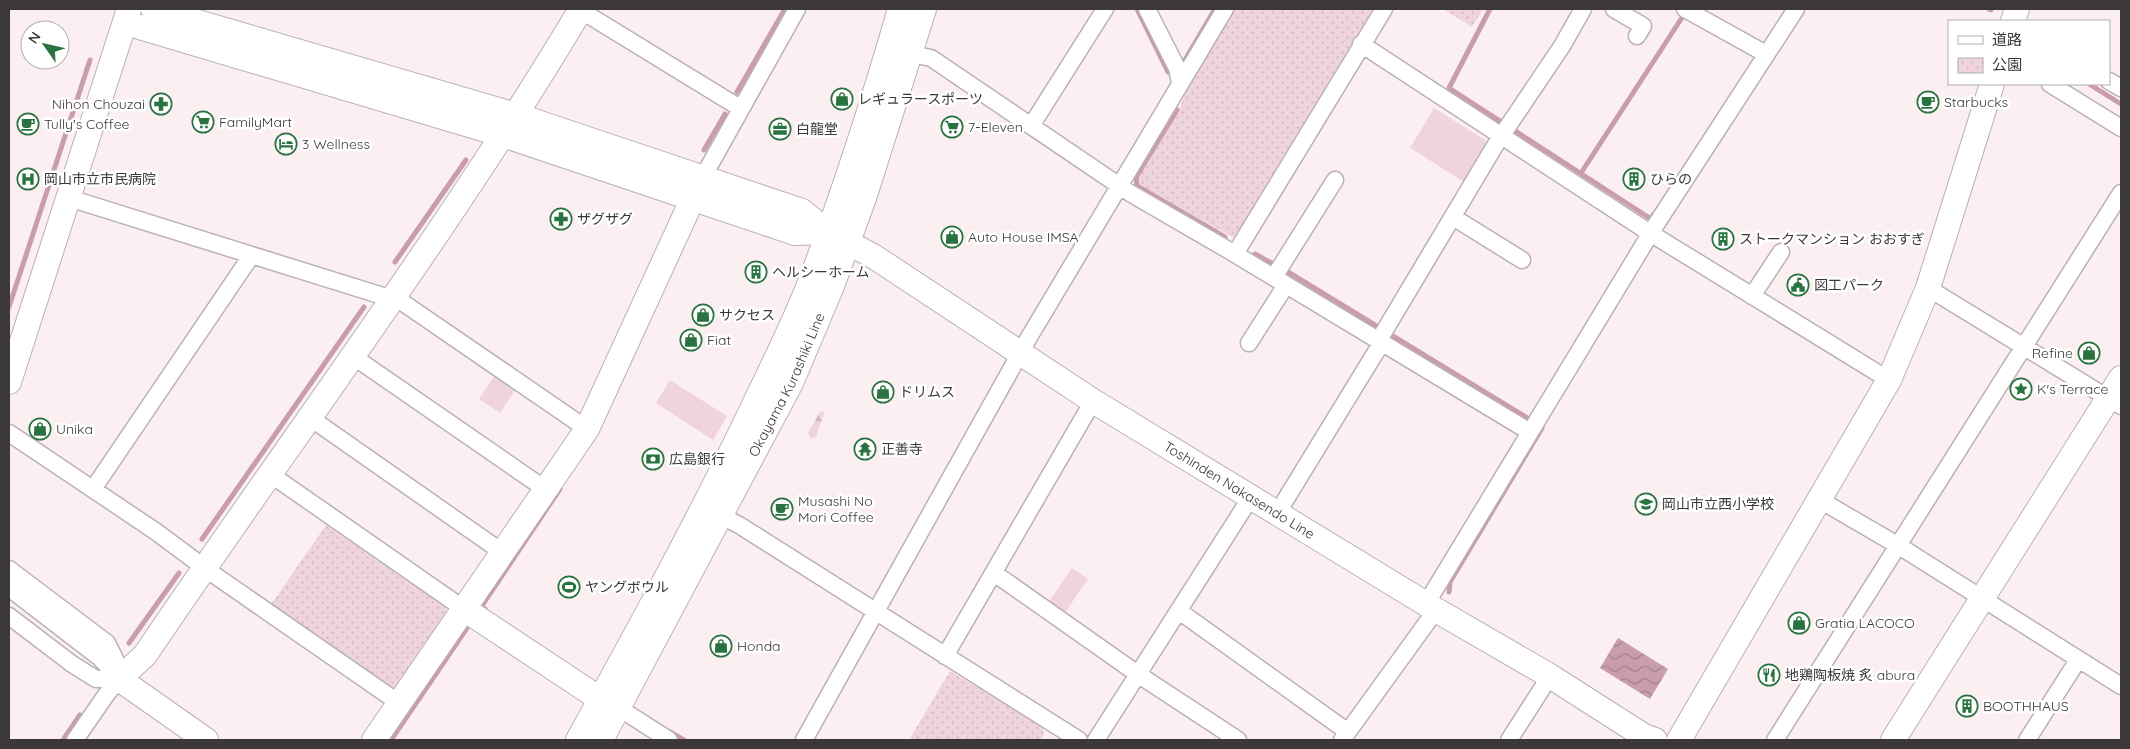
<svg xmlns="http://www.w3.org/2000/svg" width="2130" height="749" viewBox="0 0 2130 749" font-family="Quicksand,'Noto Sans JP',sans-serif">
<defs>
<pattern id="forest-firs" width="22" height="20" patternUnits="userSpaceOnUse" patternTransform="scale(1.25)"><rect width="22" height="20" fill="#f0d4db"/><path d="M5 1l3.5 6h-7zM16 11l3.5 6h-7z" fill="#cfb7bd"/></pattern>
<pattern id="park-dots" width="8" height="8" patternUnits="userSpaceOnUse" patternTransform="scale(1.25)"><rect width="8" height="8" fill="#f0d4db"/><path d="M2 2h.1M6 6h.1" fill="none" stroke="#cfb7bd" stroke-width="1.8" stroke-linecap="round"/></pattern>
<pattern id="water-waves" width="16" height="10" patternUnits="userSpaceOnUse" patternTransform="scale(1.25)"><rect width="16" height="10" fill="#c99da9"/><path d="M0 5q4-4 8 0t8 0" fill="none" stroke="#a4818b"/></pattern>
</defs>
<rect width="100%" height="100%" fill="#fbeff2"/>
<path fill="#f0d4db" d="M1434 108 1485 140 1486 149 1464 182 1410 148Z
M495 375 516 389 500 413 479 399Z
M670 380 727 416 713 440 656 403Z
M1072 568 1088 579 1062 617 1046 606Z"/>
<path fill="url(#forest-firs)" d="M820 412 823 411 824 414 816 437 811 439 808 433Z"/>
<path fill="url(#park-dots)" d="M1235 9H1373L1234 238 1140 185 1138 177 1180 109 1184 95Z
M1443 9H1483L1472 27Z
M326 525 445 607 448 616 401 686 390 689 270 606Z
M950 671 1042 726 1044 735 1040 740H909Z"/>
<path fill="url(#water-waves)" d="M1618 638 1668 669 1650 699 1600 668Z"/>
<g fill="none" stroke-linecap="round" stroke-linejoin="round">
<path stroke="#c99da9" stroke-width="5" d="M1137 9 1168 72
M1490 9 1449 88 1651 219 1653 215
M1989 9 1991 10
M1182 65 1215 9
M2089 84 2121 104
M737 92 785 9
M1177 110 1136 177 1137 186 1225 237
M704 150 725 114
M1581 173 1685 13
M1255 254 1288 272 1529 419
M395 262 466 160
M9 307 90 60
M202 539 364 307
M1449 592 1450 582 1542 428 1540 427
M485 609 481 607 560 489
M129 643 179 573
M670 732 684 740
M63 740 80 715
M391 740 467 628"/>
<g stroke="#bbb0b2" stroke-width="19">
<path id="street" d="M1147 9 1177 68 1180 83
M1614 9 1643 26 1637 36
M1685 9 1766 54
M580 10 740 108
M1361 44 1650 233 1889 380
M911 54 931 58 1130 193 1235 254 1530 432
M2109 81 2121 88
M2050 84 2121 128
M1031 126 1105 9
M703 177 797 9
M69 198 402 302 587 429
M1453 217 1522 260
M1235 254 1384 9
M1274 277 1335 180
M1928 288 2121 406
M1752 296 1781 252
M1379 340 1496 144 1562 46 1583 9
M1249 343 1286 285
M351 355 545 489
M309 417 502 552
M9 433 155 531 213 574 399 703
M270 474 464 609
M93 489 251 256
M1820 500 1899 546 2121 686
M712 511 739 525 1079 740
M1278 512 1382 342
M9 569 107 643 115 659 119 679
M994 573 1139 675 1238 740
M9 588 100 658 119 679
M1426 604 1655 226 1796 9
M1179 611 1348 732
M9 616 72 664 96 679H119
M945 656 1093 401
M619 708 669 740
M75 740 106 695 119 679
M804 740 1028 339 1225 9
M1096 740 1251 497
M1342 740 1436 610
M1509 740 1550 676
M1775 740 2121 193
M2027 740 2078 660"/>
</g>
<g stroke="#bbb0b2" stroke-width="26">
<g id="secondary">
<path id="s1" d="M153 9 516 115 802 211 828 232 873 256 1093 401 1436 610 1550 676 1644 736 1655 740"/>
<path d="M2013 21 2017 9"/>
<path d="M126 23 503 135 795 233 828 232"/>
<path d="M9 382 129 9"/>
<path d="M464 609 600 699"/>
<path d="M206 740 119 679 145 655C290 440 448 232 581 9"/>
<path d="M374 740 587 429 693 198"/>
<path d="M578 740C638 631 698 522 752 409 773 365 795 322 812 277 845 189 874 99 900 9"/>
<path id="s2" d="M601 740 791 383 832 286 864 198 924 9"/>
<path d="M1679 740 1889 380 1928 288 1992 84"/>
<path d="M1893 740 2121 378"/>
</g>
</g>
<use href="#street" stroke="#fff" stroke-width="16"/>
<use href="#secondary" stroke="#fff" stroke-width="24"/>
</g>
<defs>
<g id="shop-ring" transform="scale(1.125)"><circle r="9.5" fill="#fff" stroke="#297341" stroke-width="1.5"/><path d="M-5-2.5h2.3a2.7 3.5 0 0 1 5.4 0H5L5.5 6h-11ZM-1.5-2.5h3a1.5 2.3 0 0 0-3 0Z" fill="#297341"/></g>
<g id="cafe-ring" transform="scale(1.125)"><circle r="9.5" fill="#fff" stroke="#297341" stroke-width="1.5"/><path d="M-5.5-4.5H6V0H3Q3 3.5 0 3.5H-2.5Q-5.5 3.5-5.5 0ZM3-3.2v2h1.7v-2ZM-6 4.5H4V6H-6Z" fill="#297341"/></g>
<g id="pharmacy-ring" transform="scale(1.125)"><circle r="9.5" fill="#fff" stroke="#297341" stroke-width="1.5"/><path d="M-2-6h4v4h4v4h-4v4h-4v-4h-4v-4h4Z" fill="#297341"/></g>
<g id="supermarket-ring" transform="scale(1.125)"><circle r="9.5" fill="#fff" stroke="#297341" stroke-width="1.5"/><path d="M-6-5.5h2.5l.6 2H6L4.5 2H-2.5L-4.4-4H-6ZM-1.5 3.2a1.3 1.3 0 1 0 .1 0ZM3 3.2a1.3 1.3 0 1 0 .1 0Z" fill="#297341"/></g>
<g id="office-ring" transform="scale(1.125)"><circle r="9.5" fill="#fff" stroke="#297341" stroke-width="1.5"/><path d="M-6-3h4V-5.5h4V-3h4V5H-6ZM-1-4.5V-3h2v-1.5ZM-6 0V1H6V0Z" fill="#297341"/></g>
<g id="hotel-ring" transform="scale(1.125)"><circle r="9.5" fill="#fff" stroke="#297341" stroke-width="1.5"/><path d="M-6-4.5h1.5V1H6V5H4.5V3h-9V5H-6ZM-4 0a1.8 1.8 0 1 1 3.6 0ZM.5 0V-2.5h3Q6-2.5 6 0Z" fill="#297341"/></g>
<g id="hospital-ring" transform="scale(1.125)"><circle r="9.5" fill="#fff" stroke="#297341" stroke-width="1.5"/><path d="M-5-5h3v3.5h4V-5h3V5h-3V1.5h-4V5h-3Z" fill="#297341"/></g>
<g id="building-ring" transform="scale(1.125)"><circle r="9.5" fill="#fff" stroke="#297341" stroke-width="1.5"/><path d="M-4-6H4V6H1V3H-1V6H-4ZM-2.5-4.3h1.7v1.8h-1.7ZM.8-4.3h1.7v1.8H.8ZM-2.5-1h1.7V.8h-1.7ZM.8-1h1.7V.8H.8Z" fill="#297341"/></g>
<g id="civic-ring" transform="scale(1.125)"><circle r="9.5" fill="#fff" stroke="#297341" stroke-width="1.5"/><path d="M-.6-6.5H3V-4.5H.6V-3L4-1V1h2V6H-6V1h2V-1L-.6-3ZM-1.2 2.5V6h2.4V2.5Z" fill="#297341"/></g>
<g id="sight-ring" transform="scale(1.125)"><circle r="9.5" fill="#fff" stroke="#297341" stroke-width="1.5"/><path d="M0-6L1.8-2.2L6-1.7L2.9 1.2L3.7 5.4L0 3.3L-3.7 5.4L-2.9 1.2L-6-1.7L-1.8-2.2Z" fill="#297341"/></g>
<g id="temple-ring" transform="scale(1.125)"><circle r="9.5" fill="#fff" stroke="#297341" stroke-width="1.5"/><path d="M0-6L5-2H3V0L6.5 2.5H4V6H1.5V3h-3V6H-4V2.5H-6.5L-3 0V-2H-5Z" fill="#297341"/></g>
<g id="bank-ring" transform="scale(1.125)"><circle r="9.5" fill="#fff" stroke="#297341" stroke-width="1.5"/><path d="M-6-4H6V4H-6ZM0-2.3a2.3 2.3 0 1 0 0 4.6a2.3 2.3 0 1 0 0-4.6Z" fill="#297341"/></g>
<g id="school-ring" transform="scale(1.125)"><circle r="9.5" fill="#fff" stroke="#297341" stroke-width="1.5"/><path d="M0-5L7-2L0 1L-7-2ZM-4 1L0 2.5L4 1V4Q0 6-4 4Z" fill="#297341"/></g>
<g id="stadium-ring" transform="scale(1.125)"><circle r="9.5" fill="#fff" stroke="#297341" stroke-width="1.5"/><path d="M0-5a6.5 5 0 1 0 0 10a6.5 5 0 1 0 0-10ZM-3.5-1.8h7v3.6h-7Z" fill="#297341"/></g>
<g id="restaurant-ring" transform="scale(1.125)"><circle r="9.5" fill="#fff" stroke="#297341" stroke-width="1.5"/><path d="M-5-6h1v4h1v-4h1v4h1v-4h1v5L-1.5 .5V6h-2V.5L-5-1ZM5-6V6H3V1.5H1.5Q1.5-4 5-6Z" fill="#297341"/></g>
</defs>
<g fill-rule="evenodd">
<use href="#shop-ring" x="842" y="99"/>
<use href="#cafe-ring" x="1928" y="102"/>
<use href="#pharmacy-ring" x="161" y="104"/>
<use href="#supermarket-ring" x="203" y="122"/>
<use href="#cafe-ring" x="28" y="124"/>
<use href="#supermarket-ring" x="952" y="127"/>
<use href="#office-ring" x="780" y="129"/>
<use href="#hotel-ring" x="286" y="144"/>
<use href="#hospital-ring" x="28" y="179"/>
<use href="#building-ring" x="1634" y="179"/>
<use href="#pharmacy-ring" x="561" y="219"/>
<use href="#shop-ring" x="952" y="237"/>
<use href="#building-ring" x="1723" y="239"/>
<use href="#building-ring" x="756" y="272"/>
<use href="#civic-ring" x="1798" y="285"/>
<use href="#shop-ring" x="703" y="315"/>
<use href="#shop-ring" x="691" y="340"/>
<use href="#shop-ring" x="2089" y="353"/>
<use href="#sight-ring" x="2021" y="389"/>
<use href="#shop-ring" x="883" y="392"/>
<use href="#shop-ring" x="40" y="429"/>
<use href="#temple-ring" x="865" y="449"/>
<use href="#bank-ring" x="653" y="459"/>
<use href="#school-ring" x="1646" y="504"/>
<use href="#cafe-ring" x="782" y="509"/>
<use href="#stadium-ring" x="569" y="587"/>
<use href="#shop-ring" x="1799" y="623"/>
<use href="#shop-ring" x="721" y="646"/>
<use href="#restaurant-ring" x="1769" y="675"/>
<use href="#building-ring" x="1967" y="706"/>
</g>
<g text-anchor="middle" stroke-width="5" stroke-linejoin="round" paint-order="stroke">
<g font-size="14" fill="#3c3839" stroke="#fff" text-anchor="start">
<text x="858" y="104">レギュラースポーツ</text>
<text x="1944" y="107">Starbucks</text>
<text x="145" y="109" text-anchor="end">Nihon Chouzai</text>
<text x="219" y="127">FamilyMart</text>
<text x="44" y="129">Tully's Coffee</text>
<text x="968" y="132">7-Eleven</text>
<text x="796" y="134">白龍堂</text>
<text x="302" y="149">3 Wellness</text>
<text x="44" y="184">岡山市立市民病院</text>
<text x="1650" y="184">ひらの</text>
<text x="577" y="224">ザグザグ</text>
<text x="968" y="242">Auto House IMSA</text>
<text x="1739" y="244">ストークマンション おおすぎ</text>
<text x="772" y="277">ヘルシーホーム</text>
<text x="1814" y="290">図工パーク</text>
<text x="719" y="320">サクセス</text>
<text x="707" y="345">Fiat</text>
<text x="2073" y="358" text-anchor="end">Refine</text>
<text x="2037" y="394">K's Terrace</text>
<text x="899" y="397">ドリムス</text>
<text x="56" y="434">Unika</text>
<text x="881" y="454">正善寺</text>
<text x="669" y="464">広島銀行</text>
<text x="798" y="506">Musashi No<tspan x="798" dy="16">Mori Coffee</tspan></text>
<text x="1662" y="509">岡山市立西小学校</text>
<text x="585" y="592">ヤングボウル</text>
<text x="1815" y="628">Gratia LACOCO</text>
<text x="737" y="651">Honda</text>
<text x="1785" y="680">地鶏陶板焼 炙 abura</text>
<text x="1983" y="711">BOOTHHAUS</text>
</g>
<g font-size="14" fill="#3c3839" stroke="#fff">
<text dy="5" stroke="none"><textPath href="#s2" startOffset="401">Okayama Kurashiki Line</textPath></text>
<text dy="5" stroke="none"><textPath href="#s1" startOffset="1199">Toshinden Nakasendo Line</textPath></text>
</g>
</g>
<rect width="2130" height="749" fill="none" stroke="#3c3839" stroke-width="20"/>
<rect x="1948" y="20" width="162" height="65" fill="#ffffff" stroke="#b1afb0"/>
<rect x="1958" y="36" width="25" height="8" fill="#ffffff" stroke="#b1afb0"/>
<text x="1992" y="45" font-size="15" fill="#3c3839">道路</text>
<rect x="1958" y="58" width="25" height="15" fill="url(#park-dots)" stroke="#b1afb0"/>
<text x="1992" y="70" font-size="15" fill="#3c3839">公園</text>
<g transform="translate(45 45) rotate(304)"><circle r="24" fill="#ffffff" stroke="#b1afb0"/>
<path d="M0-4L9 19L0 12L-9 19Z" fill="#297341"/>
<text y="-8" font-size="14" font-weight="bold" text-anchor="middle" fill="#3c3839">N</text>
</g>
</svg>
